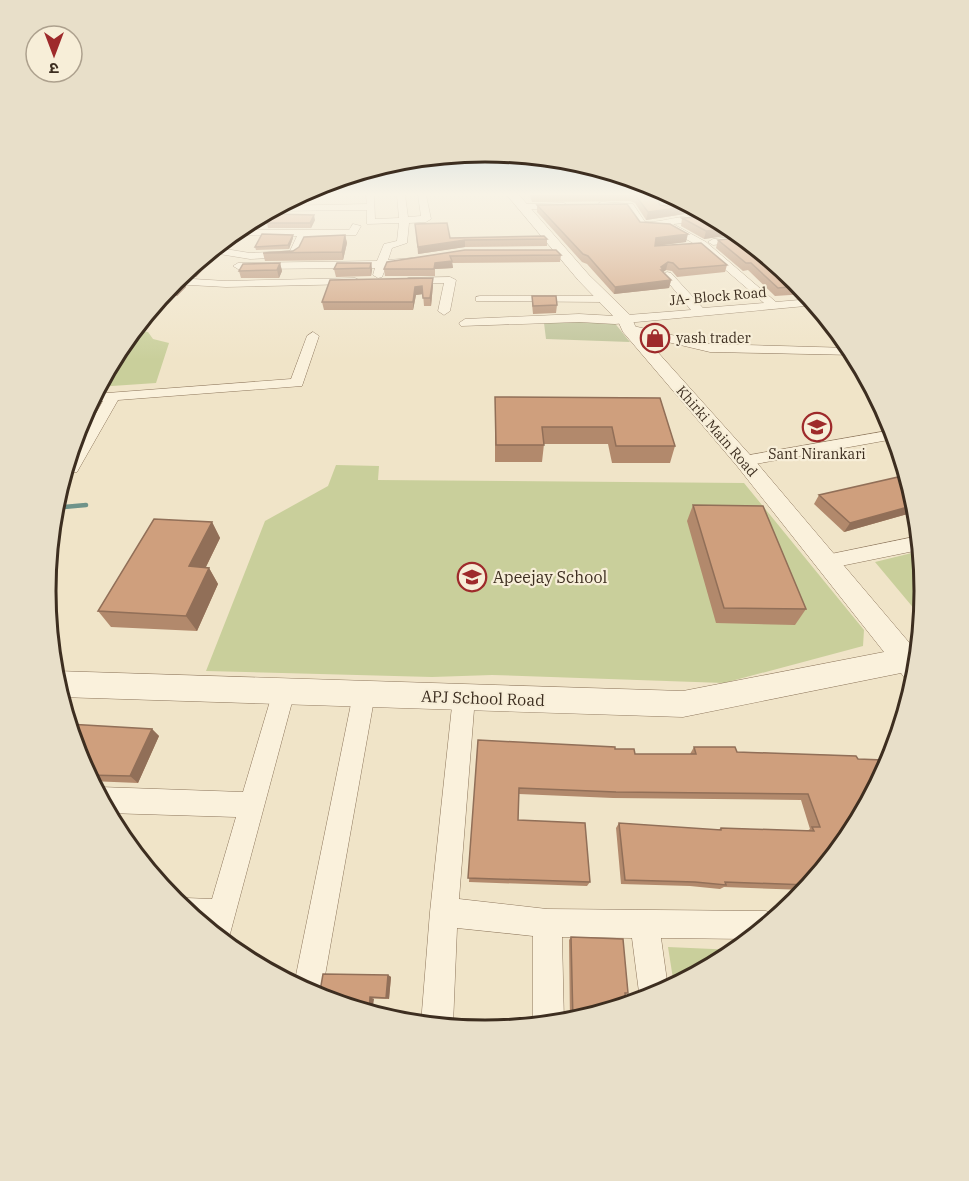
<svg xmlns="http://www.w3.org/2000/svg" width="969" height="1181" viewBox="0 0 969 1181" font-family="'IBM Plex Serif','Noto Sans Devanagari',serif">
<rect width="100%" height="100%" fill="#f0e4c8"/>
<path fill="#c9cf9b" d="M132 330 148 332 153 339 169 343 156 383 97 387 119 346Z
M336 465 379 466 378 480 744 483 864 630 863 646 724 683 492 675 432 677 206 671 265 521 328 486Z
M920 551 924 591 921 617 875 562Z
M668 947 735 950 674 985Z"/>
<path fill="#bfc49a" d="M613 321 630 342 546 339 544 323Z"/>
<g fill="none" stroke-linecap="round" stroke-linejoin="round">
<path stroke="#6f938a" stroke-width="4.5" d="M53 508 86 505"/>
<g stroke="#8d765c" stroke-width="1">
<path id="minor" d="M366 195H374L375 219 399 218 397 195H405L408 217 421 216 418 195H426L431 219 426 222 409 223 407 243 392 248 388 260 412 258 416 259V263L386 267 382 277 378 278 373 275 375 268 238 269 233 266 238 263 377 261 384 244 397 241 399 223 367 224V210L267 211 276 206 367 204Z
M654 195H662L669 209 667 211H661Z
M602 202 633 204 645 222C668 223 696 208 719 220L673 224 706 242 776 302 811 299 816 305 615 324 579 322 461 326 459 323 465 319 579 314 615 316 691 310 662 275 667 272 671 273 703 308 764 303 698 246 667 228 639 227 627 209 599 207V203Z
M525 204 564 203 569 206 564 209H522L520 207Z
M353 224 361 226 356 235 307 236 299 254 294 257 250 259 207 252 213 247 250 253 290 251 297 236 228 235 234 230H349Z
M742 236 749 241 713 245 708 242 713 239Z
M450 277 456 280 450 311 444 315 438 311 444 283 408 284 402 281 408 278Z
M176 278 226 281 355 278 361 281 355 284 226 287 171 284Z
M480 296H604L610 299 604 302 476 301V297Z
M629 325 710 344 851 348 855 355 710 352 625 332 623 329Z
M313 332 319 336 302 386 118 400 77 472 71 473 64 470 103 401 89 402 94 394 291 379 307 336Z
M893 430 894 439 744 466 736 461 744 456Z
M919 536V550L826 569 819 567 817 562 819 557 826 555Z
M284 681 292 684 295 691 227 945 176 903 186 898 212 899 236 817 107 813 95 789 100 787 243 792 273 691 276 684Z
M364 684 372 687 375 694 321 998 294 985 353 694 356 687Z
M464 687 472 690 475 697 459 899 547 909 766 911 777 916 749 939 661 938 668 988 640 1000 632 938 562 937 564 1022 533 1025V936L457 928 453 1025 452 1027 421 1024 430 912 453 697 456 690Z"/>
</g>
<g stroke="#8d765c" stroke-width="1">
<path id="tertiary" d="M507 195H519L589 275 631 316 636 328 751 456 918 653 914 682 906 680 901 673 683 717 60 697 53 676V672L56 671 683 691 884 652 737 466 623 332 618 321 579 281Z"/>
</g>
<use href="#minor" fill="#faf1dc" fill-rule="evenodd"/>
<use href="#tertiary" fill="#faf1dc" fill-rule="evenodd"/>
</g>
<path fill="#b2896c" d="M530 195H656L660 205 669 206 664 195H672L707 214 691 213 646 220 635 203 630 201 532 202Z
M537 205 640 222 686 242 655 246 727 265 725 272 677 277 672 271 666 270 663 272 671 280 669 288 614 294 587 264 582 262 537 212Z
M682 218 725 236 704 239 681 226Z
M315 220 311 228H268L267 223Z
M415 224 450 238 547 239V246L465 247 418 254Z
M232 232 234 237 225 247 216 245Z
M345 235 347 243 343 260 265 261 263 253 293 251Z
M293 238 289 249 256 250 255 247Z
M718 240 751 249 796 280 806 294 775 296 748 270 743 271 716 248Z
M212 248 216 256 196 277H177Z
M465 250 561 255 560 262 452 263 453 268 435 269V276H385L384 269Z
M280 263 282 271 279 278H241L239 271Z
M371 263 372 270 371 276 336 277 334 269Z
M175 279 186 287 177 296 162 294Z
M433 285 431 306H424L423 294 416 295 413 310H324L322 302Z
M532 296 557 305 556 313 533 314 532 304Z
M855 355 861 367 854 357Z
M495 397 660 398 675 446 670 463H612L608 444H544L542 462H495Z
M819 495 916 505 917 515H914L911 513 844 532 814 504Z
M693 505 806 609 795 625 716 623 687 521Z
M212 522 220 538 206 567 209 568 218 584 197 631 111 627 98 611Z
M152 729 159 736 138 783 90 781 78 758Z
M478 740 615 749 635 754H690L694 747 737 752 833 755 850 835 805 890 724 887 720 889 690 886 621 884 616 828 619 823 718 830 721 828 807 831 810 829 801 800 613 798 519 794 518 820 590 882 587 886 469 882Z
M571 937 628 993 625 994 626 1005 570 1022 569 940Z
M388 975 391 977 389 999 319 997Z"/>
<path fill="#916f58" d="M692 206 691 213 646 220 648 212Z
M314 215 315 220 311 228 310 223Z
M248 221V222L243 228 242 224Z
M727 229 725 236 704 239 706 231Z
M232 232 234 237 225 247 222 240Z
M688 234 686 242 655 246 656 238Z
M293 235V238L289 249 288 245Z
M345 235 347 243 343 260 342 252Z
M465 240V247L418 254V247Z
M213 248 216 256 196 277 193 269Z
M452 261 453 268 435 269V276V263Z
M668 262 666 270 663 272V270L661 267Z
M280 263 282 271 279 278 277 270Z
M371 263 372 270 371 276 370 268Z
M433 278V285L431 306 430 298Z
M183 279 186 287 177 296 174 288Z
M671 280 669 288 614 294 615 287Z
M422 286 423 294 416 295 413 310V302L415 287Z
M91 398 97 408 75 442 73 439 79 422Z
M915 505 916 507 911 513 844 532 850 523Z
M212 522 220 538 198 583 189 566Z
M209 568 218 584 197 631 186 616Z
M152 729 159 736 138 783 130 776Z
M388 975 391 977 389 999 386 998Z
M370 997 374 999 372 1013 369 1012Z"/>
<path fill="#cf9f7d" stroke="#916f58" stroke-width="1.5" d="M634 195H656L660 205 669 206 672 203 669 195H672L692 206 648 212 636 196Z
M627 204 640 222 670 224 688 234 656 238 655 246 701 243 727 265 679 269 673 263 668 262 661 267 663 270H661L671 280 615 287 588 256 583 254 537 205Z
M271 214 314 215 310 223H267Z
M712 216 727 229 706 231 682 218Z
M447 223 450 238 544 236 547 239 465 240 418 247 415 224Z
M262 234 293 235 288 245 255 247Z
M345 235 342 252 263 253 293 251 299 247 304 237Z
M738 238 751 249H757L796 280 801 286 778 288 751 263H746L718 240Z
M212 248H213L193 269H186Z
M465 250H556L561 255 450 256 452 261 435 263 434 269H384L387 262Z
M280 263 277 270 239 271 243 264Z
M337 263H371L370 268 334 269Z
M433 278 430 298H423L422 286 415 287 413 302H322L330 280Z
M175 279H183L174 288 167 287Z
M532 296H556L557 305 533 306Z
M495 397 660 398 675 446H616L612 427H542L544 445H496Z
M907 475 915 505 850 523 819 495Z
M693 505 763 506 806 609 724 608Z
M154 519 212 522 189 566 209 568 186 616 98 611Z
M68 724 152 729 130 776 87 775 78 758Z
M478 740 615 747V749H634L635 754H696L694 747H735L737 752 856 756 858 759 883 760 886 767 850 835 808 885 725 882 726 885 695 882 625 880 619 823 721 830V828L814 831 812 827H820L808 794 616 792 519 788 518 820 585 823 590 882 468 878Z
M571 937 623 939 628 993H625L626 1005 573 1021Z
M323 974 388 975 386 998 370 997 369 1012 317 997H319Z"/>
<linearGradient id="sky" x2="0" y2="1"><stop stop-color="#8fbad6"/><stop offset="0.54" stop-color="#f8f3e6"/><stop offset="1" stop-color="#f8f3e6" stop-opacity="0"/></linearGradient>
<rect width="969" height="360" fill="url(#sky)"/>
<defs>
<g id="shop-ring" transform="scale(1.5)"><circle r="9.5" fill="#f7eed8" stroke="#9e2a2b" stroke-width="1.5"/><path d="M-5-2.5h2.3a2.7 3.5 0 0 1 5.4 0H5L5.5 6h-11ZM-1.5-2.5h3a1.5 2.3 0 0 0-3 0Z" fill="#9e2a2b"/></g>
<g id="school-ring" transform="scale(1.5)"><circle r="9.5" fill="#f7eed8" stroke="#9e2a2b" stroke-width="1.5"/><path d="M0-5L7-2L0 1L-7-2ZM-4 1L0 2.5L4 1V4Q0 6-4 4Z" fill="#9e2a2b"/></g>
</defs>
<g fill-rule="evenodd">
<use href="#shop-ring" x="655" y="338"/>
<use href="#school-ring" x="817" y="427"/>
<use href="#school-ring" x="472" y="577"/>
</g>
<g text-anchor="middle" stroke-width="4.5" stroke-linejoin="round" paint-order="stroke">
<g font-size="14" fill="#3d2e20" stroke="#f7eed8">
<text transform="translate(718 296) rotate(-5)" y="5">JA- Block Road</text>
<text transform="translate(717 431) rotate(49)" y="5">Khirki Main Road</text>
</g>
<g font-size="14" fill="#3d2e20" stroke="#f7eed8" text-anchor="start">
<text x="676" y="343">yash trader</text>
<text x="817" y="459" text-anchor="middle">Sant Nirankari</text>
</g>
<g font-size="16" fill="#3d2e20" stroke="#f7eed8" text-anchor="start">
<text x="493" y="583">Apeejay School</text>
</g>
<g font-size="16" fill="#3d2e20" stroke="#f7eed8">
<text transform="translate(483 698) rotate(2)" y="6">APJ School Road</text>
</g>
</g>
<path d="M0 0H969V1181H0ZM56 591a429 429 0 1 1 858 0a429 429 0 1 1-858 0Z" fill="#e8dfc9" fill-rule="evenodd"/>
<path fill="none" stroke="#3d2e20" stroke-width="3" d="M56 591a429 429 0 1 1 858 0a429 429 0 1 1-858 0Z"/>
<g transform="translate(54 54) rotate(180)"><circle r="28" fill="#f7eed8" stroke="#ada18e" stroke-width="1.5"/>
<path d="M0-4.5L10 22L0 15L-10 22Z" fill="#9e2a2b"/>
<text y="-9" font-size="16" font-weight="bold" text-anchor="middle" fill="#3d2e20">उ</text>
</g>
</svg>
